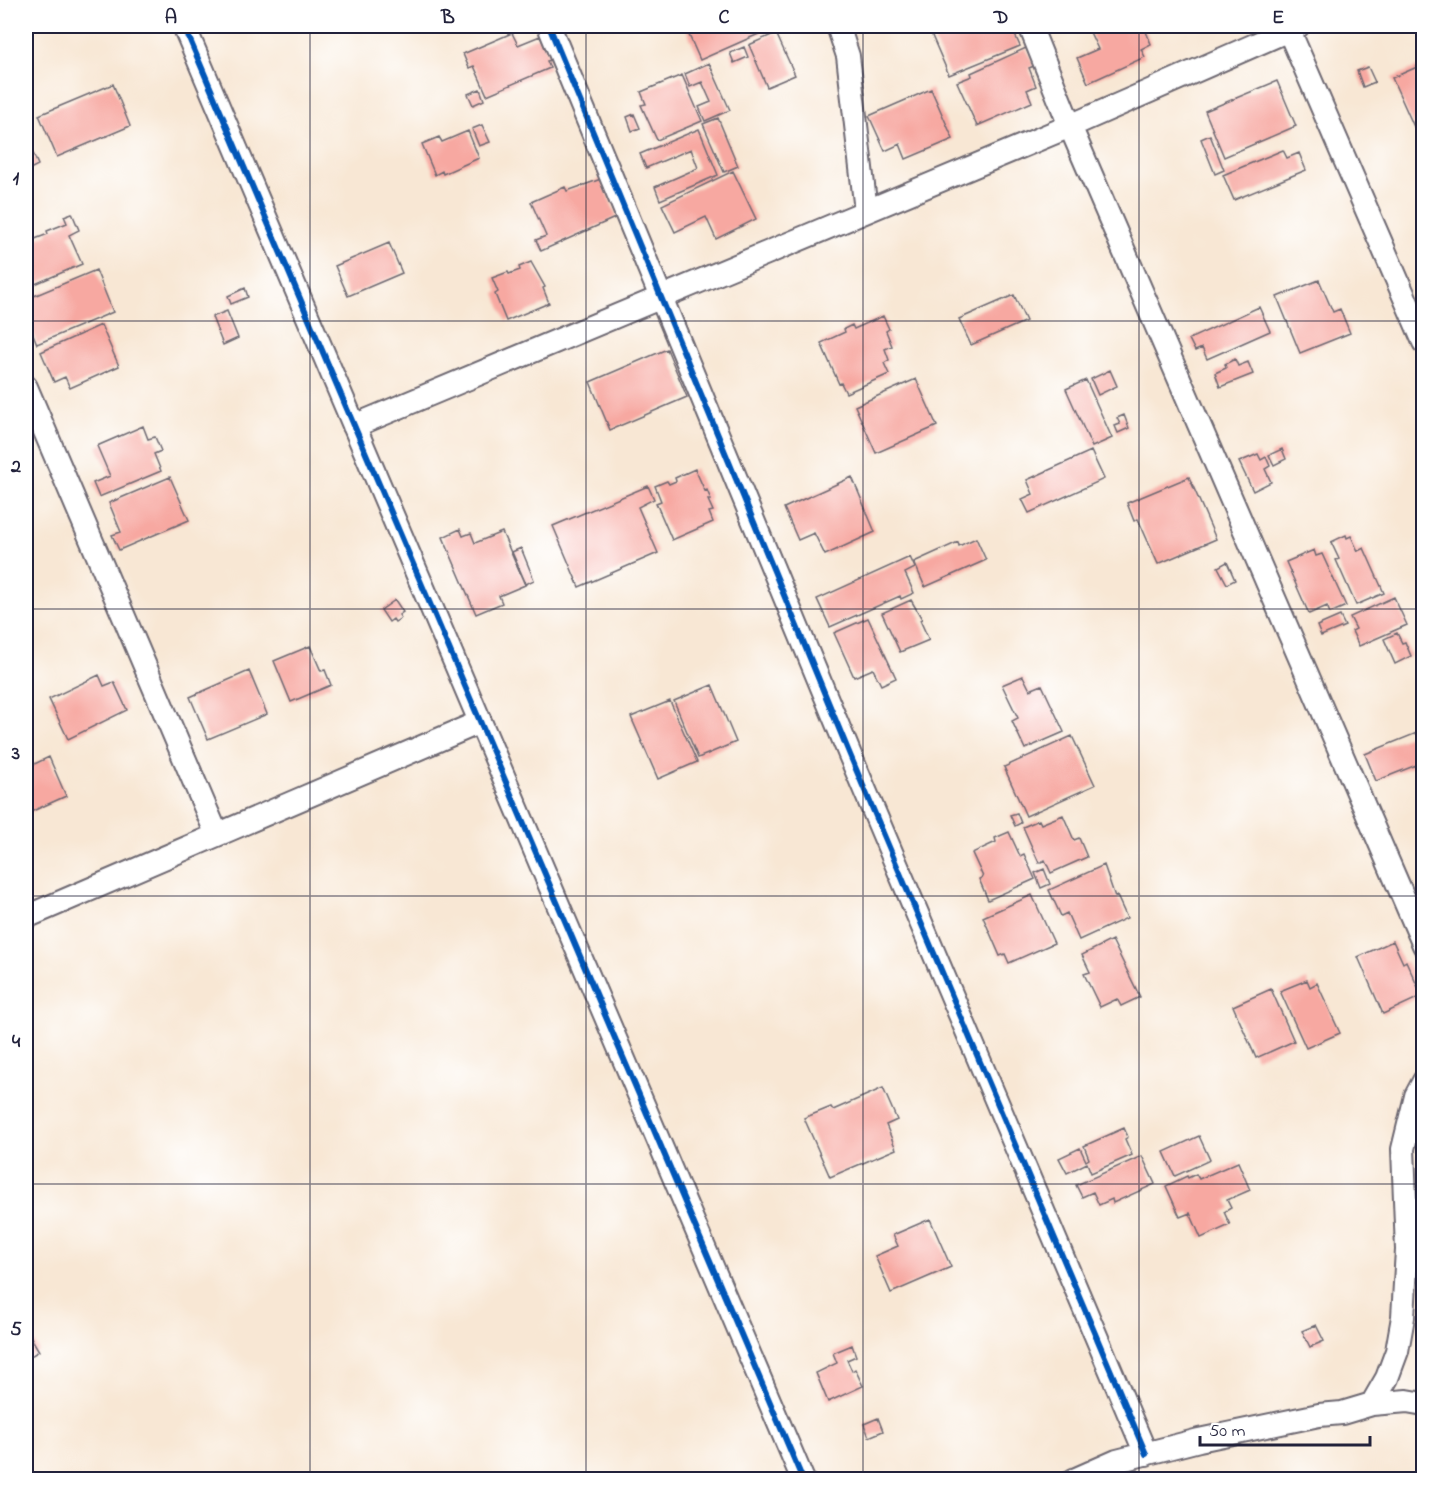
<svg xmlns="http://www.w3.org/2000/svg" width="1449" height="1505" viewBox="0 0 1449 1505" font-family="'Indie Flower',sans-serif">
<rect width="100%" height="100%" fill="#fff"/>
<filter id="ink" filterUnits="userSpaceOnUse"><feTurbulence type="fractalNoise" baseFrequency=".0167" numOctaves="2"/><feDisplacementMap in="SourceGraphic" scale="12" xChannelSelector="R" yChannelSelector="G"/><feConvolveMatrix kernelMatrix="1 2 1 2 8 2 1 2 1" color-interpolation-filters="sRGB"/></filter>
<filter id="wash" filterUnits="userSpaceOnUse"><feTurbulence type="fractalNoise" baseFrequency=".008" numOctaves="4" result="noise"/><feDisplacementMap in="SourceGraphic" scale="24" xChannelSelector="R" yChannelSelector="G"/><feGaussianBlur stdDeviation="1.35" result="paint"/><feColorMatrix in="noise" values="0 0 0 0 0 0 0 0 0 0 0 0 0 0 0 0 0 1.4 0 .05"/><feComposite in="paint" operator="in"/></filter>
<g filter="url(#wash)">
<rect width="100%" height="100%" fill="#f8e7d4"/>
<g id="blocks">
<path fill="#f7a8a1" d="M685 26H769L770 29 700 60Z
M938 26H1011L1020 46 949 75 929 29Z
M1087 26H1149L1150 27 1145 29 1151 44 1141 49 1145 57 1088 83 1077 58 1098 49Z
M512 33 518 45 540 36 551 60 547 61 550 68 487 95 474 66 469 68 463 54Z
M776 33 795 75 767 87 749 45Z
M744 47 748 57 734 63 730 53Z
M1026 48 1034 66 1029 68 1036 86 1027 90 1032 102 977 126 957 82 972 76 971 73Z
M709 63 730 110 705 121 699 107 711 102 702 82 690 87 685 74Z
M1424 64V125L1415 129 1392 78Z
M1368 67 1375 82 1363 87 1357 71Z
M682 75 702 121 657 140 641 105 646 104 641 92Z
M1277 81 1296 126 1224 157 1205 111Z
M113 84 130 126 57 157 39 115Z
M480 89 484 100 473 105 468 94Z
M931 89 953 139 906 159 900 144 885 151 869 116Z
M634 114 640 128 632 131 627 117Z
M718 118 738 166 724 172 703 124Z
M482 125 490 142 479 146 472 129Z
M699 129 718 175 660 200 655 187 698 168 691 149 646 168 640 154Z
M468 131 479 158 443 174 442 171 435 175 422 144 439 137 442 142Z
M1210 135 1224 170 1215 174 1201 139Z
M26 137 38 165 26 171Z
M1283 150 1287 158 1299 153 1306 170 1234 200 1223 175Z
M733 171 756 219 716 239 706 217 675 232 662 205Z
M601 179 617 217 541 251 536 240 546 236 531 202 565 187 567 191Z
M72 213 79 230 69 235 82 264 28 287 26 281V240L34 237 35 239 48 234 47 231 67 223 64 216Z
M389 243 402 273 348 296 335 266Z
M531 262 545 287 543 288 549 303 506 321 495 294 498 292 492 278 508 272 509 274 520 270 519 267Z
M96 270 113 312 37 344 26 317V296L33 293 34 296Z
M1319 280 1333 312 1340 309 1350 333 1300 353 1277 297Z
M245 288 248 297 231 304 228 296Z
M1014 295 1026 321 971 345 959 319Z
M1259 307 1270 331 1207 359 1202 348 1195 351 1189 339Z
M227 311 238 338 223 345 212 317Z
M883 316 889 329 886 331 892 346 885 349 889 360 884 363 889 374 846 393 841 383 839 384 821 343 845 332 844 329 852 325 854 329Z
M101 325 119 366 70 388 65 377 54 382 41 352Z
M667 349 687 397 610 430 590 382Z
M1235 359 1238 366 1248 362 1253 374 1220 387 1215 373 1226 368 1225 364Z
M1110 370 1117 386 1098 395 1091 379Z
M916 379 937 426 876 453 855 406Z
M1086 380 1112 438 1092 447 1066 389Z
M1124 415 1129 428 1118 433 1115 426 1120 424 1117 418Z
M143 426 148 439 155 437 161 451 154 454 161 471 99 497 93 483 110 476 97 446Z
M1282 449 1286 459 1274 465 1269 455Z
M1091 451 1104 479 1029 513 1022 499 1033 494 1027 480Z
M1258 454 1261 460 1266 457 1270 466 1265 469 1271 482 1253 491 1239 462Z
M695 469 705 491 707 490 711 500H708L713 511 709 512 713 522 672 540 656 503 661 501 655 486 667 481 669 484 676 481 675 478Z
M170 477 189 520 119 550 112 535 121 532 109 503Z
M852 477 875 532 825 555 814 533 798 540 784 508Z
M1189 477 1216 539 1158 564 1138 519 1134 521 1127 503Z
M648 486 654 499 638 507 658 553 579 587 553 526Z
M460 529 463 536 471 533 475 543 502 532 525 585 499 596 502 603 476 614 443 537Z
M1346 535 1347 538 1351 536 1358 551 1364 548 1384 593 1356 605 1336 560 1339 559 1331 542Z
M976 538 986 560 925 587 914 562 958 542 959 546Z
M521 548 534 580 526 584 512 552Z
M1314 550 1316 556 1322 554 1346 606 1330 613 1327 606 1309 614 1286 562Z
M910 557 915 568 905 573 914 593 901 599 900 596 830 627 817 599Z
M1227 562 1235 580 1227 584 1218 567Z
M1394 597 1407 625 1359 646 1352 631 1356 629 1350 617Z
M395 600 403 612 399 615 401 618 395 622 393 619 389 622 381 610Z
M911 600 922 619 920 620 929 640 900 652 882 613Z
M1340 616 1345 626 1321 636 1317 626Z
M868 618 896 678 881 685 873 669 854 677 834 633Z
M1397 633 1402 643 1405 642 1411 656 1395 664 1384 639Z
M310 646 321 671 325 670 331 685 291 702 274 661Z
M249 671 267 714 208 739 190 697Z
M99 675 104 686 114 682 127 710 68 739 49 699Z
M1023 676 1030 690 1042 685 1064 732 1025 749 1012 721 1018 718 1002 685Z
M712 685 736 742 698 758 674 701Z
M670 701 697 762 658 779 631 717Z
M1424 730V762L1376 781 1365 754Z
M1072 736 1095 785 1026 816 1004 767Z
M49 757 66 796 26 814V768Z
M1017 813 1021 823 1015 826 1010 815Z
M1063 815 1074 840 1079 838 1087 857 1051 873 1045 860 1039 863 1023 827 1039 820 1041 824Z
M1009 832 1020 856 1024 854 1035 879 988 900 979 879 983 877 972 853 996 842 995 838Z
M1104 865 1115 897 1117 896 1127 918 1079 940 1067 913 1061 916 1049 890Z
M1044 869 1050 884 1041 888 1035 873Z
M1032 895 1054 943 1009 963 1005 954 1000 956 983 917Z
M1112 940 1140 997 1121 1006 1117 999 1100 1007 1084 974 1090 972 1082 955Z
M1393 941 1403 963 1406 961 1422 996 1383 1014 1358 957Z
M1307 980 1310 987 1317 983 1340 1033 1306 1048 1280 991Z
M1271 989 1294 1041 1256 1058 1233 1006Z
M883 1088 897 1120 886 1125 896 1149 830 1177 804 1118 831 1107 833 1110Z
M1124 1128 1128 1137 1125 1139 1132 1155 1091 1173 1087 1163 1067 1173 1059 1158 1080 1148 1086 1161 1089 1159 1084 1146Z
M1199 1136 1210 1160 1175 1176 1164 1152Z
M1142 1156 1155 1184 1113 1203 1112 1199 1099 1205 1093 1192 1082 1197 1076 1185Z
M1238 1162 1250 1190 1227 1200 1231 1208 1224 1212 1230 1225 1201 1238 1190 1213 1180 1217 1166 1186 1187 1176 1188 1178 1196 1174 1199 1179Z
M930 1219 951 1267 891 1293 875 1256 898 1246 893 1235Z
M1316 1325 1324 1341 1310 1347 1302 1331Z
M26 1329 39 1351 26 1359Z
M852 1345 856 1356 847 1360 852 1371 855 1369 863 1386 828 1402 816 1373 837 1363 833 1353Z
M878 1418 883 1431 869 1437 864 1424Z"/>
</g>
</g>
<g filter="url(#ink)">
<use href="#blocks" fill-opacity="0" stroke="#6d6771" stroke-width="1.5"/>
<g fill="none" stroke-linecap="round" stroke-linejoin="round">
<g stroke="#6d6771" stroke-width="26">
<path id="minor" d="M184 26 803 1480
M549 26 850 755 1146 1454
M838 26 848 56 866 211
M1030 26 1070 126 1424 945
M1287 26 1424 342
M26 387 217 835
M354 426 1070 126 1298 26
M26 917 480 722
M1372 1404 1387 1378 1397 1351 1403 1317 1407 1250 1403 1149 1416 1096 1424 1081
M1074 1480 1117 1461 1199 1440 1319 1415 1342 1413 1372 1404 1407 1401 1424 1404"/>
</g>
<use href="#minor" stroke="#fff" stroke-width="22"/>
<g stroke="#fff" stroke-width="10">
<path id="cycleway" d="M184 26 803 1480
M549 26 850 755 1146 1454"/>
</g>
<use href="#cycleway" stroke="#0057b8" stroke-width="6"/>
</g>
</g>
<path fill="none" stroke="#22223b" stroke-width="1.5" stroke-opacity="0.55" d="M310 26V1480M586 26V1480M863 26V1480M1139 26V1480M26 321H1424M26 609H1424M26 896H1424M26 1184H1424"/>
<rect width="1449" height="1505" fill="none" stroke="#fff" stroke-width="66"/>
<path d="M1200 1436v9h170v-9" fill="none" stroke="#22223b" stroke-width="3"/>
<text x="1209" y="1436" font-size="18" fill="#22223b" stroke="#ffffff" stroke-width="4.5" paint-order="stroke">50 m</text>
<rect x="33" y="33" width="1383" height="1439" fill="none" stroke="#22223b" stroke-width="2"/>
<g font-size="20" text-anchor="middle" font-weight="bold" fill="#22223b">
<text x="171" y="23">A</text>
<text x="448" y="23">B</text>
<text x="724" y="23">C</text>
<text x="1001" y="23">D</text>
<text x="1278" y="23">E</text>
<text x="16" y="184">1</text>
<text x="16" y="472">2</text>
<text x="16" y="759">3</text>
<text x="16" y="1047">4</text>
<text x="16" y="1335">5</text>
</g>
</svg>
